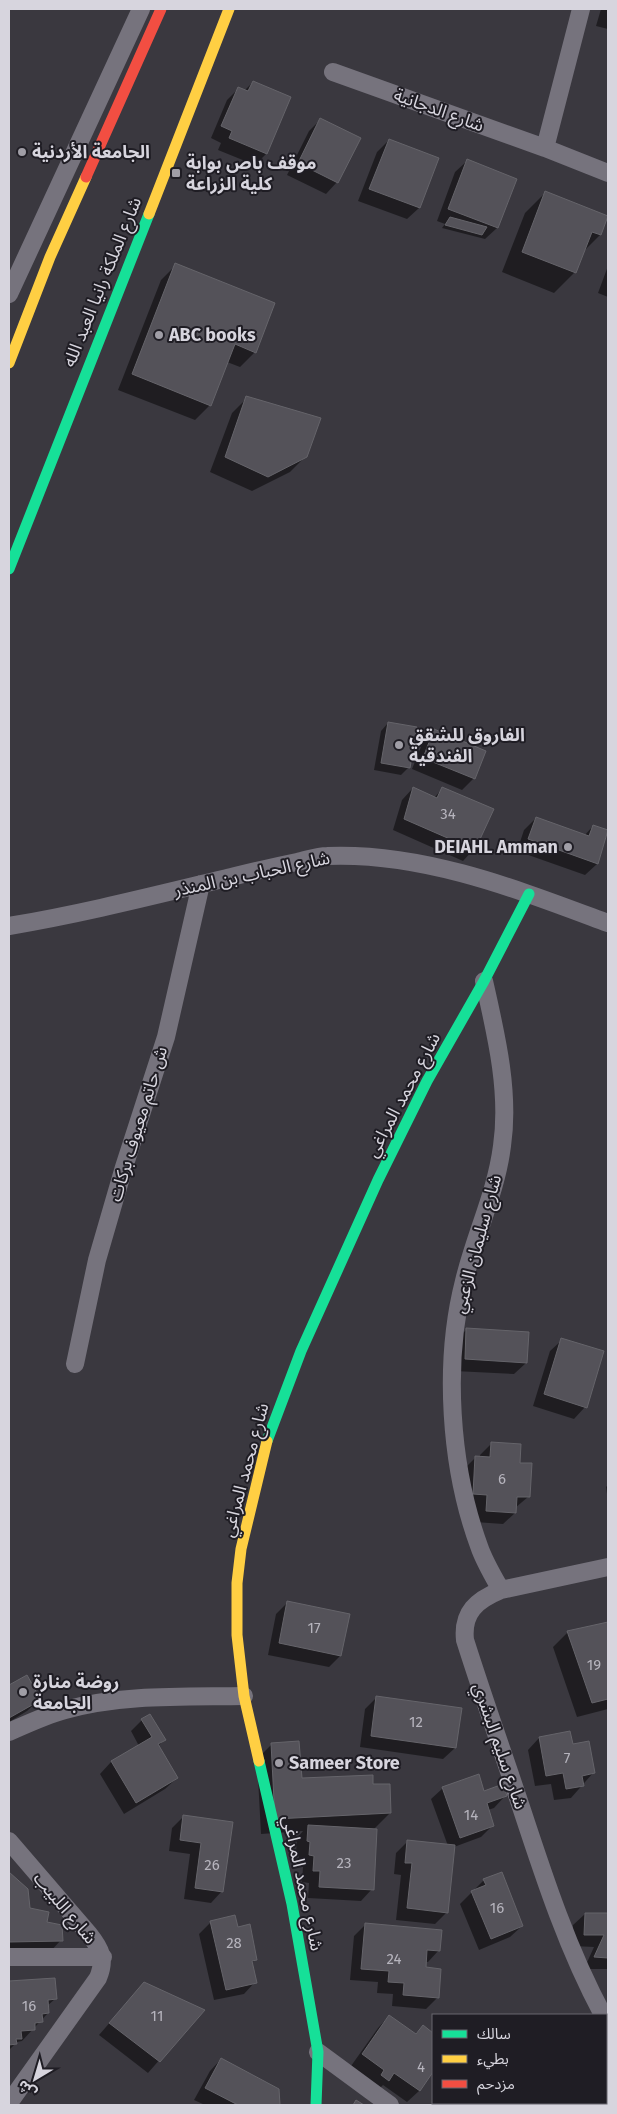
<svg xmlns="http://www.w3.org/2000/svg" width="617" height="2114" viewBox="0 0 617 2114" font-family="'Fira Sans','Noto Sans Arabic',sans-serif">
<rect width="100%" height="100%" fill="#3a383f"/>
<path fill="#0007" d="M601 9H608V29L596 26Z
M253 82 266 154 255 165 218 150 221 143 211 138 227 100 239 88 244 91Z
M321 119 337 182 326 194 287 175 309 131Z
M389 140 437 159 419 208 407 219 358 201 377 152Z
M467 161 515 179 497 228 485 239 442 228 445 224 437 221 455 172Z
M546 192 600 235 583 252 575 272 554 293 502 272 525 213Z
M176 265 255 352 240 367 227 362 210 405 195 420 118 390 161 280Z
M608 266V297L598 293Z
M247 398 306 456 290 472 252 491 210 472 232 413Z
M388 723 409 767 401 775 374 770 381 731Z
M435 731 474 778 462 790 412 769 423 742Z
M413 788 434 798 442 789 474 849 463 861 393 830 402 800Z
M536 818 584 836 593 826 608 831 597 864 585 875 517 851 524 830Z
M467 1329 526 1363 514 1374 454 1371 455 1341Z
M562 1340 585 1407 574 1419 533 1406 550 1351Z
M492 1443 519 1464 528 1497 515 1508V1513L503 1524 475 1522 476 1506 462 1505 464 1469 476 1457H480V1455Z
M608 1485V1501L606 1487Z
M288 1602 340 1656 329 1667 268 1655 276 1614Z
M608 1623V1709L577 1717 553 1647 568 1632Z
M26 1677 39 1700 27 1711 9 1722V1686Z
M377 1697 455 1748 443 1759 360 1747 365 1709Z
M142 1720 164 1740 158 1746 177 1778 165 1789 124 1814 100 1774 111 1762 139 1746 131 1731Z
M539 1738 572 1746 593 1773 571 1798 554 1800 551 1784 535 1786 528 1750Z
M272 1744 300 1780 372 1786 390 1813 373 1830 372 1889 361 1901 308 1898 309 1883 302 1882 303 1867 298 1866 299 1853H296L297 1838 303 1831 261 1834 257 1759Z
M443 1788 505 1796 494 1808 488 1810 493 1825 481 1837 454 1847 446 1913 435 1924 396 1920 401 1875 394 1874 396 1853 408 1841 448 1846 431 1799Z
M184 1816 231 1823 222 1891 211 1903 184 1899 190 1854 169 1851 172 1828Z
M9 1874 27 1889 28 1910 61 1940 50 1952 9 1953Z
M484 1880 522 1926 510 1937 479 1950 460 1904Z
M585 1914H608V1969H584L594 1947 573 1946V1925Z
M211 1922 237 1928 256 1959 251 1964 255 1982 244 1994 214 2000 199 1934Z
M366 1924 439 1950 428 1962H425V1968L438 1997 426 2009 392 2006 393 1994 377 1993 378 1982 350 1980 354 1936Z
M54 1979 55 1999 47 2006 48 2013 22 2041 17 2042 9 2050V1982Z
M133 1996 203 2010 148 2073 99 2035Z
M389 2016 415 2034 423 2027 433 2034V2070L419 2091 407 2102 383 2085 376 2092 351 2066 378 2028Z
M221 2059 278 2089V2105H205L194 2100 210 2071Z
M466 2103H502L506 2105H464Z
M530 2103H553L550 2105H532Z"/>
<path fill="#545259" stroke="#65646a" d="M253 81 291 97 267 154 229 138 232 131 221 126 238 87 248 91Z
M320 118 361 138 338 183 298 163Z
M389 139 439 158 420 208 369 189Z
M467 159 517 179 498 228 448 209Z
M545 191 608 216 601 235 592 232 576 273 522 252Z
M450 217 487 227 482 235 445 225Z
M175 263 275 303 256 353 235 344 211 406 132 374Z
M246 396 321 418 307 457 268 477 225 457Z
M388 722 417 727 410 768 381 763Z
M434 729 486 751 475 779 423 758Z
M413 787 437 798 442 787 494 809 475 850 404 819Z
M536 817 589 836 593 825 608 830 598 864 528 839Z
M466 1328 529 1332 527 1363 465 1359Z
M561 1338 604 1351 587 1408 544 1394Z
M491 1442 521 1444 520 1463H532L530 1497H517L516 1513 486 1511 487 1495 473 1494 475 1456 490 1457Z
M287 1601 350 1614 341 1656 279 1643Z
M608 1622V1699L592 1703 567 1631Z
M27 1675 41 1700 9 1718V1685Z
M376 1696 462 1708 456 1748 371 1736Z
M150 1714 166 1740 158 1744 178 1778 136 1803 111 1761 152 1737 141 1719Z
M570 1731 573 1744 589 1741 595 1773 582 1776 584 1786 566 1789 563 1773 546 1776 539 1737Z
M299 1741 302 1778 373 1775V1784H390L391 1813 275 1819 271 1743Z
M479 1774 484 1791 503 1784 507 1796 487 1803 494 1826 460 1838 442 1787Z
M183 1815 233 1822 223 1892 195 1888 201 1843 180 1840Z
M308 1825 377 1829 374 1890 319 1887 320 1871H313L314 1856 309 1855 310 1842 307 1841Z
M407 1840 455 1845 448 1913 407 1908 412 1863H405Z
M9 1872 28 1889 30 1908 49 1912 47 1922 62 1925 63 1941 9 1942Z
M502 1872 523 1926 491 1939 471 1891 486 1885 483 1879Z
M585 1913H608V1958L594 1957 604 1935H584Z
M235 1915 238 1927 250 1924 257 1960 252 1961 257 1983 226 1990 210 1921Z
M365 1923 442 1930 440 1951 427 1950 426 1967 441 1969 439 1998 403 1995 404 1983 388 1982 389 1971 361 1969Z
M55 1978 57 1999 48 2000 49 2013 42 2014 43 2022 35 2023V2030L21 2031 22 2039H16L17 2044 9 2045V1981Z
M144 1982 205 2010 160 2062 109 2023Z
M389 2015 416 2034 423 2025 433 2033V2072L420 2091 394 2073 389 2081 381 2075 384 2070 362 2054Z
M221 2058 279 2089 280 2105H238L205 2088Z
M608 2092V2105H595L598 2103H606V2095Z
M356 2100 364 2105H353Z
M468 2103H504L508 2105H466Z"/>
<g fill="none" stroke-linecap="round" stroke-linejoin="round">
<path stroke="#76737d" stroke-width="18" d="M333 72 545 148 608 173
M545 148 581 9
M9 294 141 9
M9 926C81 914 152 896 223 879 248 873 272 867 297 862 307 860 317 856 327 856 424 852 519 890 608 923
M484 981C496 1034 510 1092 502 1146 496 1193 475 1235 464 1281 443 1363 450 1467 479 1546 484 1561 493 1576 501 1590
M75 1364 97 1260 124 1167 166 1037 201 884
M9 1732C27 1724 46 1715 65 1710 123 1694 185 1697 244 1696
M9 1841 89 1934C101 1949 106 1959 98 1978L9 2103
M9 1957H103
M603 2015C568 1950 545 1880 522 1810 503 1753 483 1697 465 1640 462 1612 477 1600 501 1590L608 1567
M318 2052 390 2105"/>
<path stroke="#16e098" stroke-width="11" d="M9 569 149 214
M267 1441 301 1351 378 1180 427 1081 484 981 529 894
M259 1761 292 1904 318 2052 316 2105"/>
<path stroke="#ffcf43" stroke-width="11" d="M149 214 229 9
M9 363 50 257 86 177
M259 1761 244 1696 237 1635V1583L241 1549 267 1441"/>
<path stroke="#f24e42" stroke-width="11" d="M86 177 161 9"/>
</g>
<g fill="#a09ea6" stroke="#1f1d24" stroke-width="2">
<circle cx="22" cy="152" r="5"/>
<rect x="171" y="168" width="10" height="10" rx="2.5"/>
<circle cx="159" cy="335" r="5"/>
<circle cx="399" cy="745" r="5"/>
<circle cx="568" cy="847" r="5"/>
<circle cx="23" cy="1692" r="5"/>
<circle cx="279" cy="1763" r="5"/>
</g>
<g text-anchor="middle" stroke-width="4" stroke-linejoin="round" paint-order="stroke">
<g font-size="15" fill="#b6b4bd">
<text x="448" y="819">34</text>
<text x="502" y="1484">6</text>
<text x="314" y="1633">17</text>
<text x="594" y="1670">19</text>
<text x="416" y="1727">12</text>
<text x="567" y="1763">7</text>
<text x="471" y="1820">14</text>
<text x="344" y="1868">23</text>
<text x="212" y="1870">26</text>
<text x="497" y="1913">16</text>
<text x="234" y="1948">28</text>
<text x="394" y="1964">24</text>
<text x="29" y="2011">16</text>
<text x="157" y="2021">11</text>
<text x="421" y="2072">4</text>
</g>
<g font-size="18" fill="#d7d5de" stroke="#1f1d24">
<text transform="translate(439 110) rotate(20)" y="6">شارع الدجانية</text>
<text transform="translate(102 282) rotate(-68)" y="6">شارع الملكة رانيا العبد الله</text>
<text transform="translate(252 874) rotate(-12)" y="6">شارع الحباب بن المنذر</text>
<text transform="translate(403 1095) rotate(-62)" y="6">شارع محمد المراغي</text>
<text transform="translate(138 1124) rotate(-73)" y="6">ش حاتم معيوف بركات</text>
<text transform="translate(477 1244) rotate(-75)" y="6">شارع سليمان الزعبي</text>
<text transform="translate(245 1470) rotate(-75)" y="6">شارع محمد المراغي</text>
<text transform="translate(500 1746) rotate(71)" y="6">شارع سليم البشري</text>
<text transform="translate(303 1883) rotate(78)" y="6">شارع محمد المراغي</text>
<text transform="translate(65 1908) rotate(50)" y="6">شارع اللبيب</text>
</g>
<g font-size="18" font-weight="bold" fill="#d7d5de" stroke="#1f1d24" text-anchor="start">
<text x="32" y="158">الجامعة الأردنية</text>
<text x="186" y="169">موقف باص بوابة<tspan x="186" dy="21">كلية الزراعة</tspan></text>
<text x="169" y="341">ABC books</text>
<text x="409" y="741">الفاروق للشقق<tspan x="409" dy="21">الفندقية</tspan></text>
<text x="558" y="853" text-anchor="end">DEIAHL Amman</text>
<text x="33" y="1688">روضة منارة<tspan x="33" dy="21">الجامعة</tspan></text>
<text x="289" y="1769">Sameer Store</text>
</g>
</g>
<rect width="617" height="2114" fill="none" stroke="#d7d5de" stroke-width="20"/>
<rect x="432" y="2014" width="175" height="90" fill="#1f1d24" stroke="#69676e"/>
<rect x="442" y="2030" width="25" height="8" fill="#16e098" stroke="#69676e"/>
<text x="477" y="2039" font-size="15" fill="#d7d5de">سالك</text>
<rect x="442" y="2055" width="25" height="8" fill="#ffcf43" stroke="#69676e"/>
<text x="477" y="2064" font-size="15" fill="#d7d5de">بطيء</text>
<rect x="442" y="2080" width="25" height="8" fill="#f24e42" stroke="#69676e"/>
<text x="477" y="2089" font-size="15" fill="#d7d5de">مزدحم</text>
<g transform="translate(35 2079) rotate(218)" stroke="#1f1d24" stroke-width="4" paint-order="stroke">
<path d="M0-4L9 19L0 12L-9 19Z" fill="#d7d5de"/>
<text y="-8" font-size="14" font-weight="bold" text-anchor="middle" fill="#d7d5de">ش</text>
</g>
</svg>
